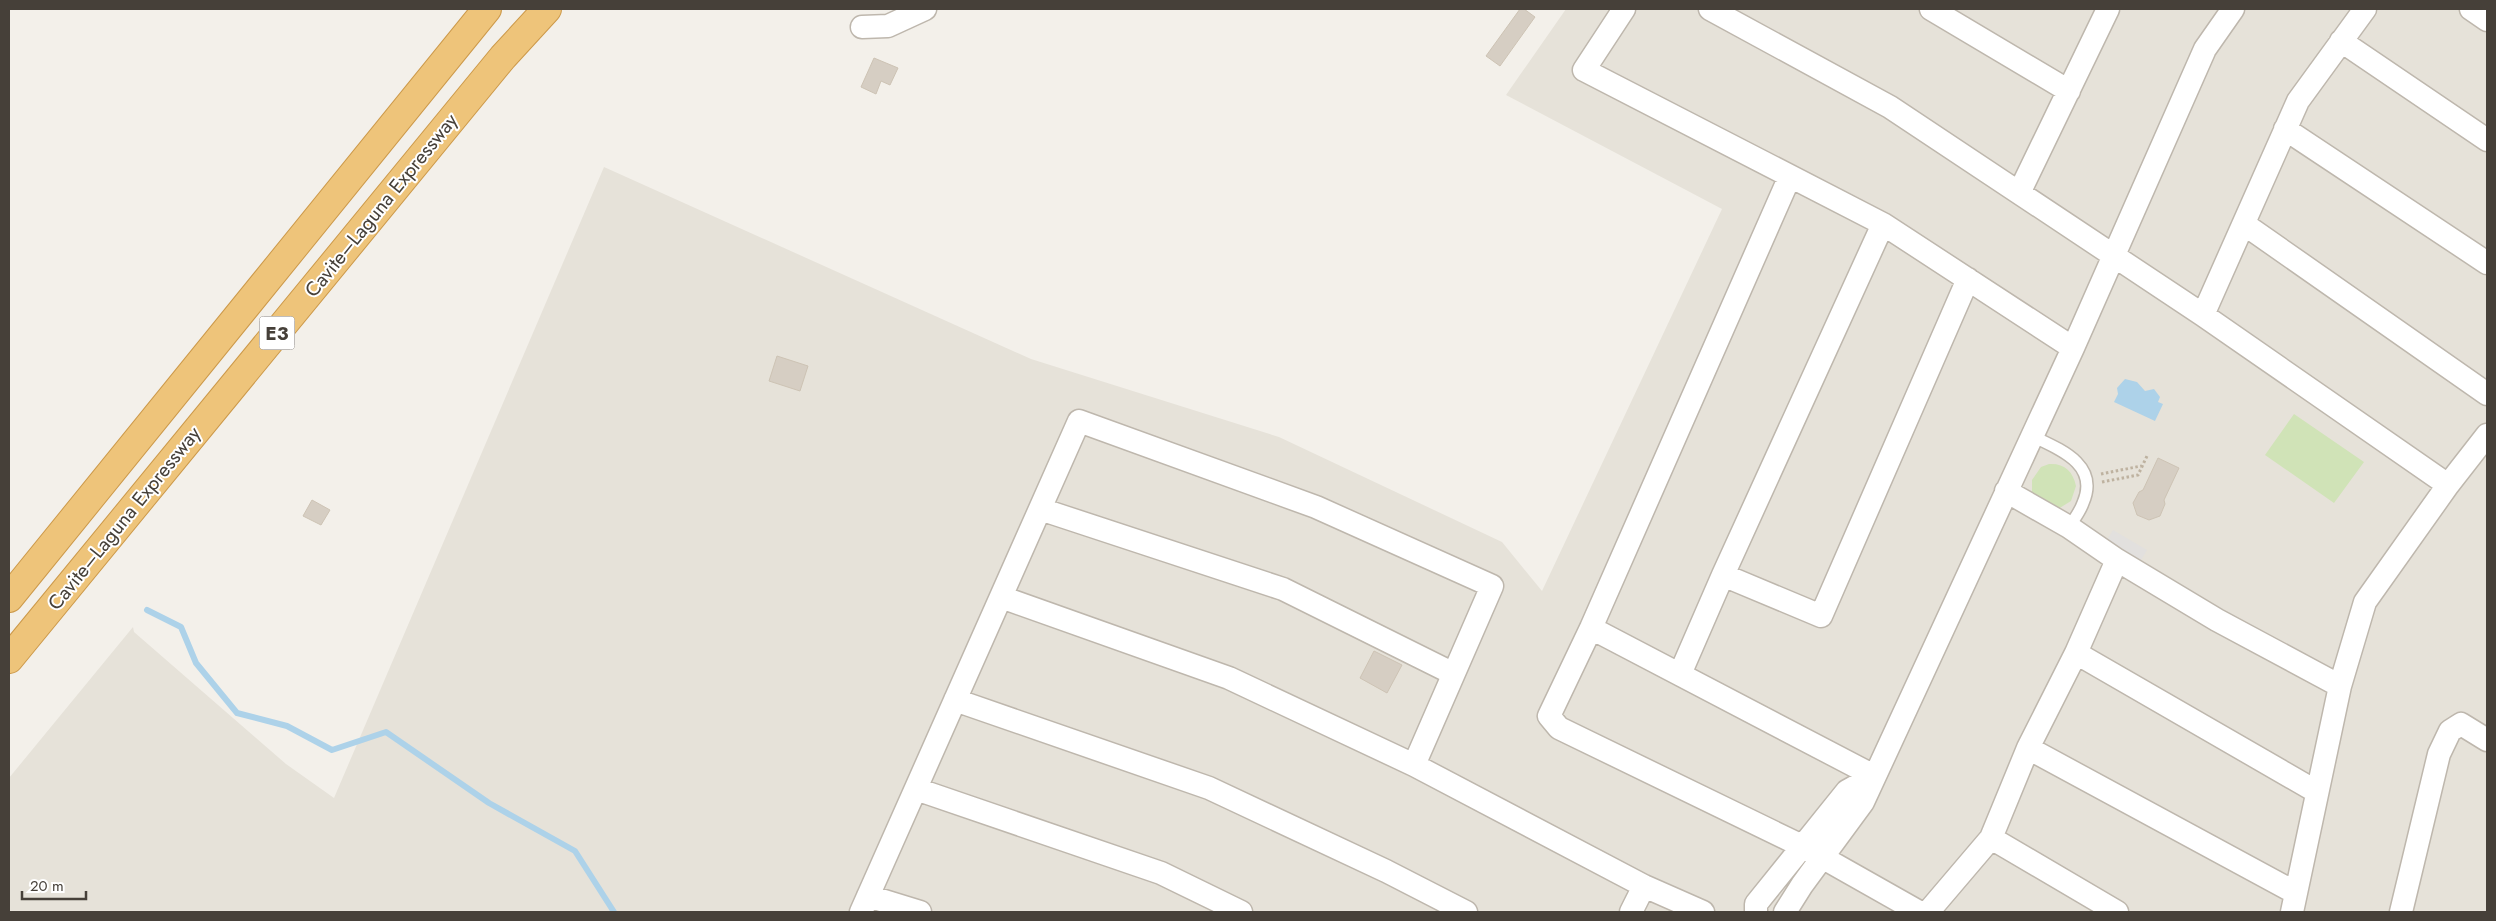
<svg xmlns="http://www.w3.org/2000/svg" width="2496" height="921" viewBox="0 0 2496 921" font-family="Jost,sans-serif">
<rect width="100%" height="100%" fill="#f3f0ea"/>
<path fill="#e6e2d9" d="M1566 9H2487V912H9V778L133 627 134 632 286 764 334 798 604 167 1031 359 1279 437 1502 542 1542 591 1722 209 1506 95Z"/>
<path fill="#d0e3b7" d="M2294 414 2364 462 2334 503 2265 455Z
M2049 464C2064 463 2073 471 2076 486L2071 501 2058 509 2032 495V480L2041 467Z"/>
<path fill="#e2e0de" d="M2113 530 2147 550 2138 565 2104 545Z"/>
<path fill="#add2e9" d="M2125 379 2137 382 2145 391 2154 389 2160 397 2158 402 2163 404 2155 421 2114 402 2118 394 2117 388Z"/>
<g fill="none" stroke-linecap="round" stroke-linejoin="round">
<path stroke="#add2e9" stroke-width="6" d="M147 610 181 627 196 663 237 713 287 726 332 750 386 732 489 803 575 851 614 912"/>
</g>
<path fill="#d6cec3" stroke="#cdc3b4" d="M1520 9H1524L1535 17 1500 66 1486 56Z
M874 58 898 68 890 85 881 81 876 94 861 87Z
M777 356 808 366 800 391 769 381Z
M2158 458 2179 468 2164 500 2165 504 2160 516 2149 520 2137 515 2133 503 2139 492 2143 490Z
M312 500 330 510 321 525 303 516Z
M1374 651 1402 665 1387 693 1360 678Z"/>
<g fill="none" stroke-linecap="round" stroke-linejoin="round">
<g stroke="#beb7ad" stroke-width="14">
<path id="lane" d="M2032 436C2059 449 2100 464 2083 503 2080 512 2074 519 2069 527"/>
</g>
<g stroke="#beb7ad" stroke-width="25">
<path id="street" d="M1624 9 1584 70 1883 224 2073 348
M1710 9 1890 107 2203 315 2448 485
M1931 9 2069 91
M2471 9 2487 20
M862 27 888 26 925 9
M2341 41 2487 140
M2285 129 2487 263
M1790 176 1591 628 1549 716 1559 728 1804 847 1919 912
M2020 191 2108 9
M2244 224 2487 394
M2203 315 2298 101 2365 9
M2006 491 2069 527 2117 560 2217 620 2340 686
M1040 509 1283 589 1452 673
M1723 575 1821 616 1968 279
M1001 597 1229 678 1414 765 1644 886 1703 912
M1591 628 1874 776
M2076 653 2317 792
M1680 674 1723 575 1883 224
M955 700 1209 788 1386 871 1466 912
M2028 748 2296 893
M916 789 1161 873 1241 912
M1991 838 2117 912
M868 896 920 912
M861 912 1079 421 1316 507 1492 586 1414 765
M1631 912 1644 886
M1756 912V904L1847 791 1874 776
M1785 912 1802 885 1863 802 2073 348 2205 49 2233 9
M1928 912 1991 838 2028 748 2076 653 2117 560
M2292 912 2340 686 2365 602 2448 485 2487 435
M2401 912 2439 754 2450 731 2461 724 2487 740"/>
</g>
<g stroke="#cc994a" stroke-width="30">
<path id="highway" d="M9 598 487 9
M9 659 503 57 547 9"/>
</g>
<path stroke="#beb2a0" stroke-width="3" stroke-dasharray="2.5 2.5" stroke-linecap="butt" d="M2101 474 2141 466
M2102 482 2138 475 2148 454"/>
<use href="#lane" stroke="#fff" stroke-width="11"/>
<use href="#street" stroke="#fff" stroke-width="22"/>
<use href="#highway" stroke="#eec47a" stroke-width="28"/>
</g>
<g text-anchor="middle" stroke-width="4" stroke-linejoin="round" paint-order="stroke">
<rect fill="#fff" stroke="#7e7974" stroke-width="1" x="259.5" y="316.5" width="35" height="33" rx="4"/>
<g font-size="19" font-weight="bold" fill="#464039">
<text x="277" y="340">E3</text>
</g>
<g font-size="20" fill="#464039" stroke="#fff">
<text transform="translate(381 205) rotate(-51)" y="7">Cavite–Laguna Expressway</text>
<text transform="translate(124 518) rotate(-51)" y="7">Cavite–Laguna Expressway</text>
</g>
</g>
<rect width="2496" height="921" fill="none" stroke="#464039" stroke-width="20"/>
<path d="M22 891v8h64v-8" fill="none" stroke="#464039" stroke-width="2.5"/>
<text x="30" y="891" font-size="15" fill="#464039" stroke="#ffffff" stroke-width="4" paint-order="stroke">20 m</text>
</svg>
